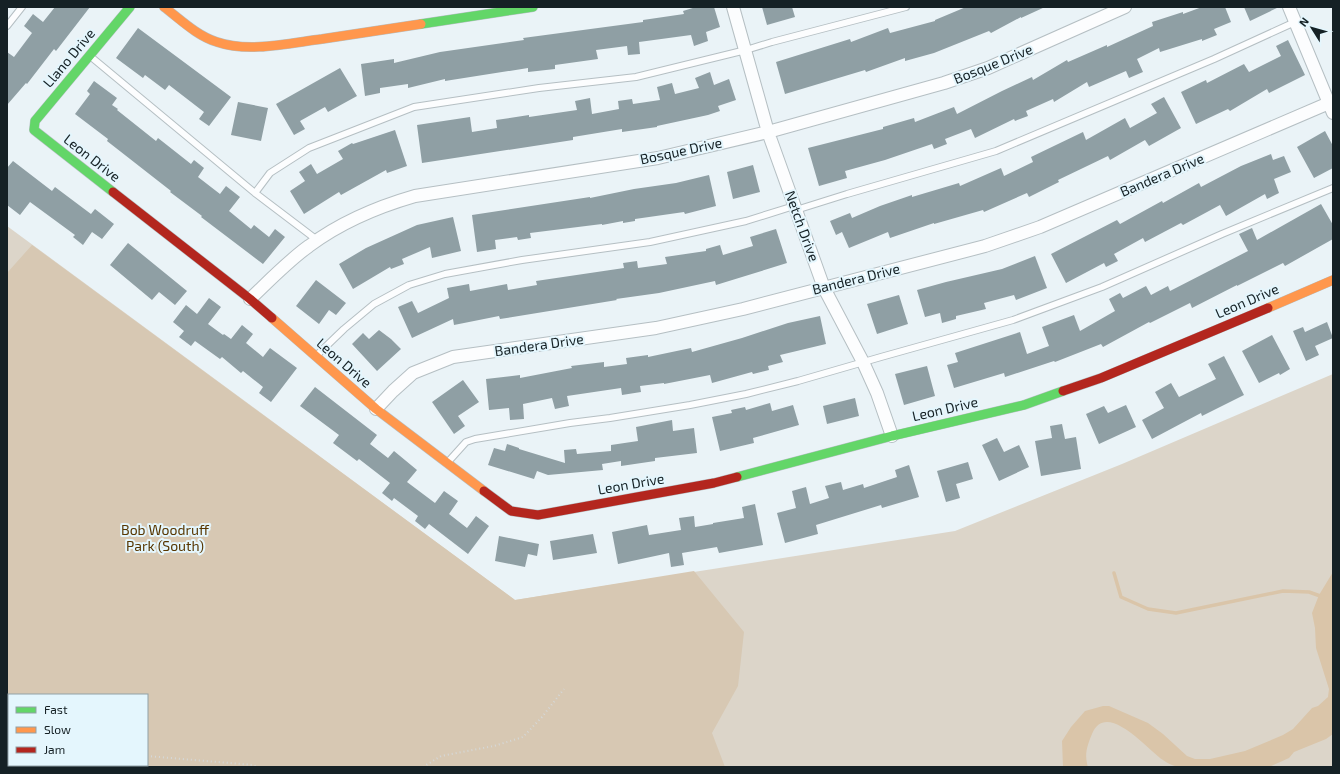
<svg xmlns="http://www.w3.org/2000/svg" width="1340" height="774" viewBox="0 0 1340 774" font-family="'Exo 2',sans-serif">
<rect width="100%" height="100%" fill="#eaf3f7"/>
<path fill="#dcd5c9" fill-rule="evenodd" d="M7 226 515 600 955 531 1122 464 1333 374V767H7ZM9 695H147V765H9Z"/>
<path fill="#d7c8b3" d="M32 245 515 600 694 571 744 632 738 686 712 733 725 767H9V765H147V695H9V699L7 696V273Z"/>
<path fill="#dac5a9" d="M1333 572V622L1332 635 1333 644V734L1326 739 1294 752 1289 758 1269 767H1177C1172 765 1167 763 1163 760 1148 750 1106 699 1092 734 1087 746 1084 755 1088 767H1063L1062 741 1071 727 1085 711 1103 706H1109L1148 723 1163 734 1187 756 1195 759H1210L1245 751 1283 735 1293 729 1312 708 1318 706 1328 697 1329 689 1316 648 1315 628 1312 613 1319 595Z"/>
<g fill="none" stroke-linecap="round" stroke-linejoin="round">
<path stroke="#dac5a9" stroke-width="3.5" d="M1114 573 1121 597 1148 609 1176 613 1283 591 1309 592 1323 597"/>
</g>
<path fill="#8f9fa4" d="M55 7H90L56 51 54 49 27 84 26 83 7 105V52L14 57 32 33 24 26 33 14 43 22Z
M696 7H714L720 27 706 32 708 41 694 46 691 35 639 42 640 54 628 55 627 46 596 50 598 59 555 65V69L528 72V68L445 81V79L408 88V84L380 88V93L365 96 361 64 394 59V63L440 52 524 40 523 38 643 22V20L684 14 683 11Z
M762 7H792L795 17 767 25Z
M966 7H1045L1021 18V17L991 33 989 31 934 53 905 61V58L866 72 865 70 785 94 776 62 850 39 851 42 888 28 890 33 935 21V20Z
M1202 7H1225L1231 22 1214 29 1217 35 1202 41V39L1160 52 1159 48 1137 59 1143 72 1129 78 1126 71 1089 87 1087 82 1054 102 1053 99 1026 111 1028 116 1015 121 1014 119 975 138 971 129 945 139 947 144 934 149 932 144 885 160 845 171 847 178 819 186 808 148 883 129V127L914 118 915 122 954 107 957 114 1002 91 1032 77 1033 80 1067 60 1068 62 1107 45V47L1153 26 1152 22 1183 12V14Z
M1244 7H1279L1250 21Z
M138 28 231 97 209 126 199 119 204 112 169 85 165 90 145 75 143 78 116 58Z
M1288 40 1305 75 1269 93 1267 89 1230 111 1228 109 1196 124 1181 92 1206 80 1207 83 1244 64 1249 72 1281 56 1276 46Z
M340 68 357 96 328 112 325 107 300 121 305 129 294 135 276 104Z
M710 72 714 85 729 79 736 100 718 106 720 111 708 115 657 126V127L622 132V129L573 137V140L422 163 417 125 470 117 472 132 497 128 496 120 529 115V117L577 110 575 101 590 98 592 114 619 109 618 101 632 99 633 104 660 100 657 87 672 83 675 94 699 88 695 78Z
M94 81 117 98 112 105 118 109 117 110 156 141 158 138 191 164 194 160 204 168 198 177 220 194 226 186 240 197 229 211 251 229 254 225 269 237 275 229 285 237 263 264 201 217 202 216 170 192 171 191 107 141 108 139 75 114 90 94 87 91Z
M1164 97 1181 128 1149 146 1145 140 1110 160 1108 156 1058 180 1059 182 1029 197 1027 193 984 212 983 210 934 224V223L890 238 888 232 849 248 842 232 836 235 830 221 850 213 852 218 880 206 912 195V197L959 183 960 186 1001 168 1004 176 1033 162 1031 157 1083 132 1086 140 1125 118 1130 128 1157 113 1151 104Z
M238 102 268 108 261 141 231 135Z
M395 130 407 166 387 173 386 170 341 195 339 192 304 214 290 191 305 181 299 172 311 164 317 174 343 159 338 151 352 143 353 144Z
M1325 131 1333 146V168L1314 178 1297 147Z
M1271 154 1273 160 1284 156 1291 172 1274 179 1279 193 1267 199 1265 194 1226 216 1220 205 1183 225 1181 223 1145 242 1143 238 1114 254 1118 261 1106 267 1104 263 1066 283 1051 254 1117 220 1120 224 1162 201 1163 203 1199 183 1201 187 1241 166Z
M13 161 52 191 55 187 91 214 95 209 114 224 102 239 92 232 83 245 73 237 75 235 30 202 20 215 7 205V168Z
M753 165 760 192 733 199 727 172Z
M709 175 716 206 685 214 684 212 635 219V221L623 223V221L602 225V224L530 233 531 238 518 240 517 237 495 240 496 249 477 252 472 215 590 197V198L634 189 676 183Z
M1321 204 1333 225V239L1285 266 1283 263 1237 286V285L1192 308 1190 303 1150 323 1149 322 1103 347 1101 344 1055 362 1054 361 1005 377 1004 373 954 388 947 365 958 362 955 353 1020 332 1027 354 1049 346 1042 327 1074 315 1080 331 1115 311 1109 299 1120 293 1123 298 1146 286 1151 295 1168 286 1170 291 1248 251 1239 234 1252 228 1257 240Z
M453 217 461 251 432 258 430 247 402 259 404 264 391 269 390 267 353 289 339 264 366 248 417 225Z
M776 229 787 263 716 285 715 281 659 293 616 299 617 300 500 319 499 316 454 325 453 319 412 338 398 307 412 301 418 313 449 298 447 288 469 284 470 291 507 284 508 290 537 285 536 281 624 268 623 263 637 261 638 268 667 264 665 257 706 251V249L720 245 723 255 753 246 750 237Z
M128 243 187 291 175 305 159 292 152 300 110 265Z
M1035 256 1047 288 1016 300 1014 295 984 303 986 309 956 316V319L942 323 940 313 925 317 917 290 946 282 1002 269Z
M316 280 346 303 336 315 329 310 319 324 296 306Z
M899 295 908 324 877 334 867 304Z
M209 298 221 307 208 324 223 335 224 334 231 339 242 325 253 334 246 343 263 357 270 348 297 368 271 402 259 393 263 387 243 371 241 373 222 357 220 359 195 341 191 346 179 337 184 331 173 322 186 305 197 314Z
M820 316 826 344 780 355 783 362 768 366 769 370 753 374 752 372 712 383 710 375 664 384V383L640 386 641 392 622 395 621 388 567 396 569 406 555 409 552 398 523 404 524 419 510 420 509 408 489 410 486 379 520 375V378L572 368 571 366 604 362V367L627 364 626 358 648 355V357L691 348 692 352 742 338 788 323Z
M1327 322 1333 338 1315 346 1319 355 1306 361 1293 331 1303 327 1305 332Z
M379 330 391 339 401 349 377 371 352 344 363 333 369 339Z
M1272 335 1290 369 1280 375 1279 373 1259 383 1242 351Z
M1224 356 1244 395 1202 416 1201 413 1152 439 1142 420 1164 408 1155 392 1171 383 1179 397 1216 379 1208 364Z
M927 366 935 396 904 405 895 374Z
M463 380 479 402 458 416 465 426 454 434 432 402Z
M315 387 377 435 370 444 388 458 394 451 417 470 407 482 435 503 444 491 458 501 449 514 467 528 476 516 489 526 468 554 429 524 425 529 415 521 418 516 394 498 392 501 382 493 390 483 359 459 357 461 333 443 339 435 300 406Z
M855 398 859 416 827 424 823 406Z
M770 403 772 411 793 405 799 425 753 438 754 443 720 451 712 417 732 413 731 410 745 407 746 410Z
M1126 405 1136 427 1099 444 1086 414 1104 406 1108 413Z
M672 420 673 431 694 428 697 453 655 458V461L621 466V461L602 464 603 470 548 475 537 471 534 479 488 465 494 448 505 451 507 444 519 448V449L565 463 564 450 576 449 577 454 611 451V445L638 441 636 427Z
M1062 424 1065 439 1076 437 1081 469 1041 476 1035 441 1052 438 1050 426Z
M997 438 1004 452 1019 445 1029 467 999 481 982 445Z
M968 462 973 479 956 484 960 498 946 502 937 471Z
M909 465 919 497 882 508 881 505 816 525 818 534 785 543 777 513 796 508 792 491 806 487 810 504 829 498 825 486 841 482 843 490 863 484 864 488 897 477 895 470Z
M755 504 763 545 719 553 717 547 682 553 684 565 671 567 669 553 618 564 612 532 647 525 649 535 681 530 679 518 694 516 695 527 713 524V523L744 518 742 507Z
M593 534 597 553 553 560 550 541Z
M499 536 539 544 537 556 528 554 525 567 495 561Z"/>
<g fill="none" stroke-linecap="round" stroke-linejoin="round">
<g stroke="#b5bfc3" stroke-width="8">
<path id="lane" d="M7 26 22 7
M90 56 255 193 317 240
M255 193 270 173 309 148 414 107 539 88 636 77 746 50 772 42 906 7
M796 210 847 194 996 151 1214 59 1295 22
M317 355 344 329 374 304 409 285 445 274 522 260 650 242 746 221 794 206
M448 462 466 442 475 439 570 423 610 418 690 405 746 394 798 381 881 357 1013 320 1102 287 1222 234 1333 188"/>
</g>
<g stroke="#b5bfc3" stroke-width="14">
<path id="street" d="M733 7 768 132 824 288 863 362 877 393 892 436
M1289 7 1333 113
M250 299C269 281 288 261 309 246 341 222 377 207 415 196L658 158 768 132 944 83 988 68 1125 7
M376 409 393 391 413 373 453 357 656 328 743 309 985 246 1040 227 1329 103"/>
</g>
<g stroke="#b5bfc3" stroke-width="10">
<path id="fast" d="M421 24 533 7
M113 192 34 130 35 121 130 7
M737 477 892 436 1024 405 1063 391"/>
</g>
<g stroke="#b5bfc3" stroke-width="10">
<path id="slow" d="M164 7C180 19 197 36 217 42 249 53 290 43 322 39 355 34 388 29 421 24
M1268 308 1333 280
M272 318 376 409 484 491"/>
</g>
<g stroke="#b5bfc3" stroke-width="10">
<path id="jam" d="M113 192 250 299 272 318
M1063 391 1101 378 1268 308
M484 491 511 511 538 515 714 483 737 477"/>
</g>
<path stroke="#d5d8d8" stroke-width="2" stroke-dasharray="1 3" stroke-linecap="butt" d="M7 712 9 713
M147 756 253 765 258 767
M423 767 441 756 494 746 523 737 542 717 564 689"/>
<use href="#lane" stroke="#fcfdfe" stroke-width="6"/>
<use href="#street" stroke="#fcfdfe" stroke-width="12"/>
<use href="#fast" stroke="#63d668" stroke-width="9"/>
<use href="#slow" stroke="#ff974d" stroke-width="9"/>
<use href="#jam" stroke="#b3261e" stroke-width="9"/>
</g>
<g text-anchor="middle" stroke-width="4" stroke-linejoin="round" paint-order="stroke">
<g font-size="14" fill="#152125" stroke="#e4f6fd">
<text transform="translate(69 58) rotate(-50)" y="5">Llano Drive</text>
<text transform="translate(993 64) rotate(-22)" y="5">Bosque Drive</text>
<text transform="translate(681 151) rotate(-12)" y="5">Bosque Drive</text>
<text transform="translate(92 158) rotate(38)" y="5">Leon Drive</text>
<text transform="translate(1162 175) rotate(-23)" y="5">Bandera Drive</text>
<text transform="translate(802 226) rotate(70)" y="5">Netch Drive</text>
<text transform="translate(856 279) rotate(-14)" y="5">Bandera Drive</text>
<text transform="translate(1247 301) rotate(-23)" y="5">Leon Drive</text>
<text transform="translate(539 345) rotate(-8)" y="5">Bandera Drive</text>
<text transform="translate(344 363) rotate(41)" y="5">Leon Drive</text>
<text transform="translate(945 409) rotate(-13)" y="5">Leon Drive</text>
<text transform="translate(631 484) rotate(-10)" y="5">Leon Drive</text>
</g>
<g font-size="14" fill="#573600" stroke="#e4f6fd">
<text x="165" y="535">Bob Woodruff<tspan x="165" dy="16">Park (South)</tspan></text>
</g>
</g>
<rect width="1340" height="774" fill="none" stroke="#152125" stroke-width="16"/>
<rect x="8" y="694" width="140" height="72" fill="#e4f6fd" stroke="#91a1a7"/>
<rect x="16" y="707" width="20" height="6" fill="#63d668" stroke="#91a1a7"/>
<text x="44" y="714" font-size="12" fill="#152125">Fast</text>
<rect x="16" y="727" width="20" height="6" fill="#ff974d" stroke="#91a1a7"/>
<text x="44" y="734" font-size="12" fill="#152125">Slow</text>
<rect x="16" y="747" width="20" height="6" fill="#b3261e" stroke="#91a1a7"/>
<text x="44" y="754" font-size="12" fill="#152125">Jam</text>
<g transform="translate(1312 28) rotate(307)" stroke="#e4f6fd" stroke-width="3" paint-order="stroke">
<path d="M0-3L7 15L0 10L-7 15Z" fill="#152125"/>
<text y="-6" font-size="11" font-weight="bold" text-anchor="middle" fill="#152125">N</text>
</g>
</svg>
